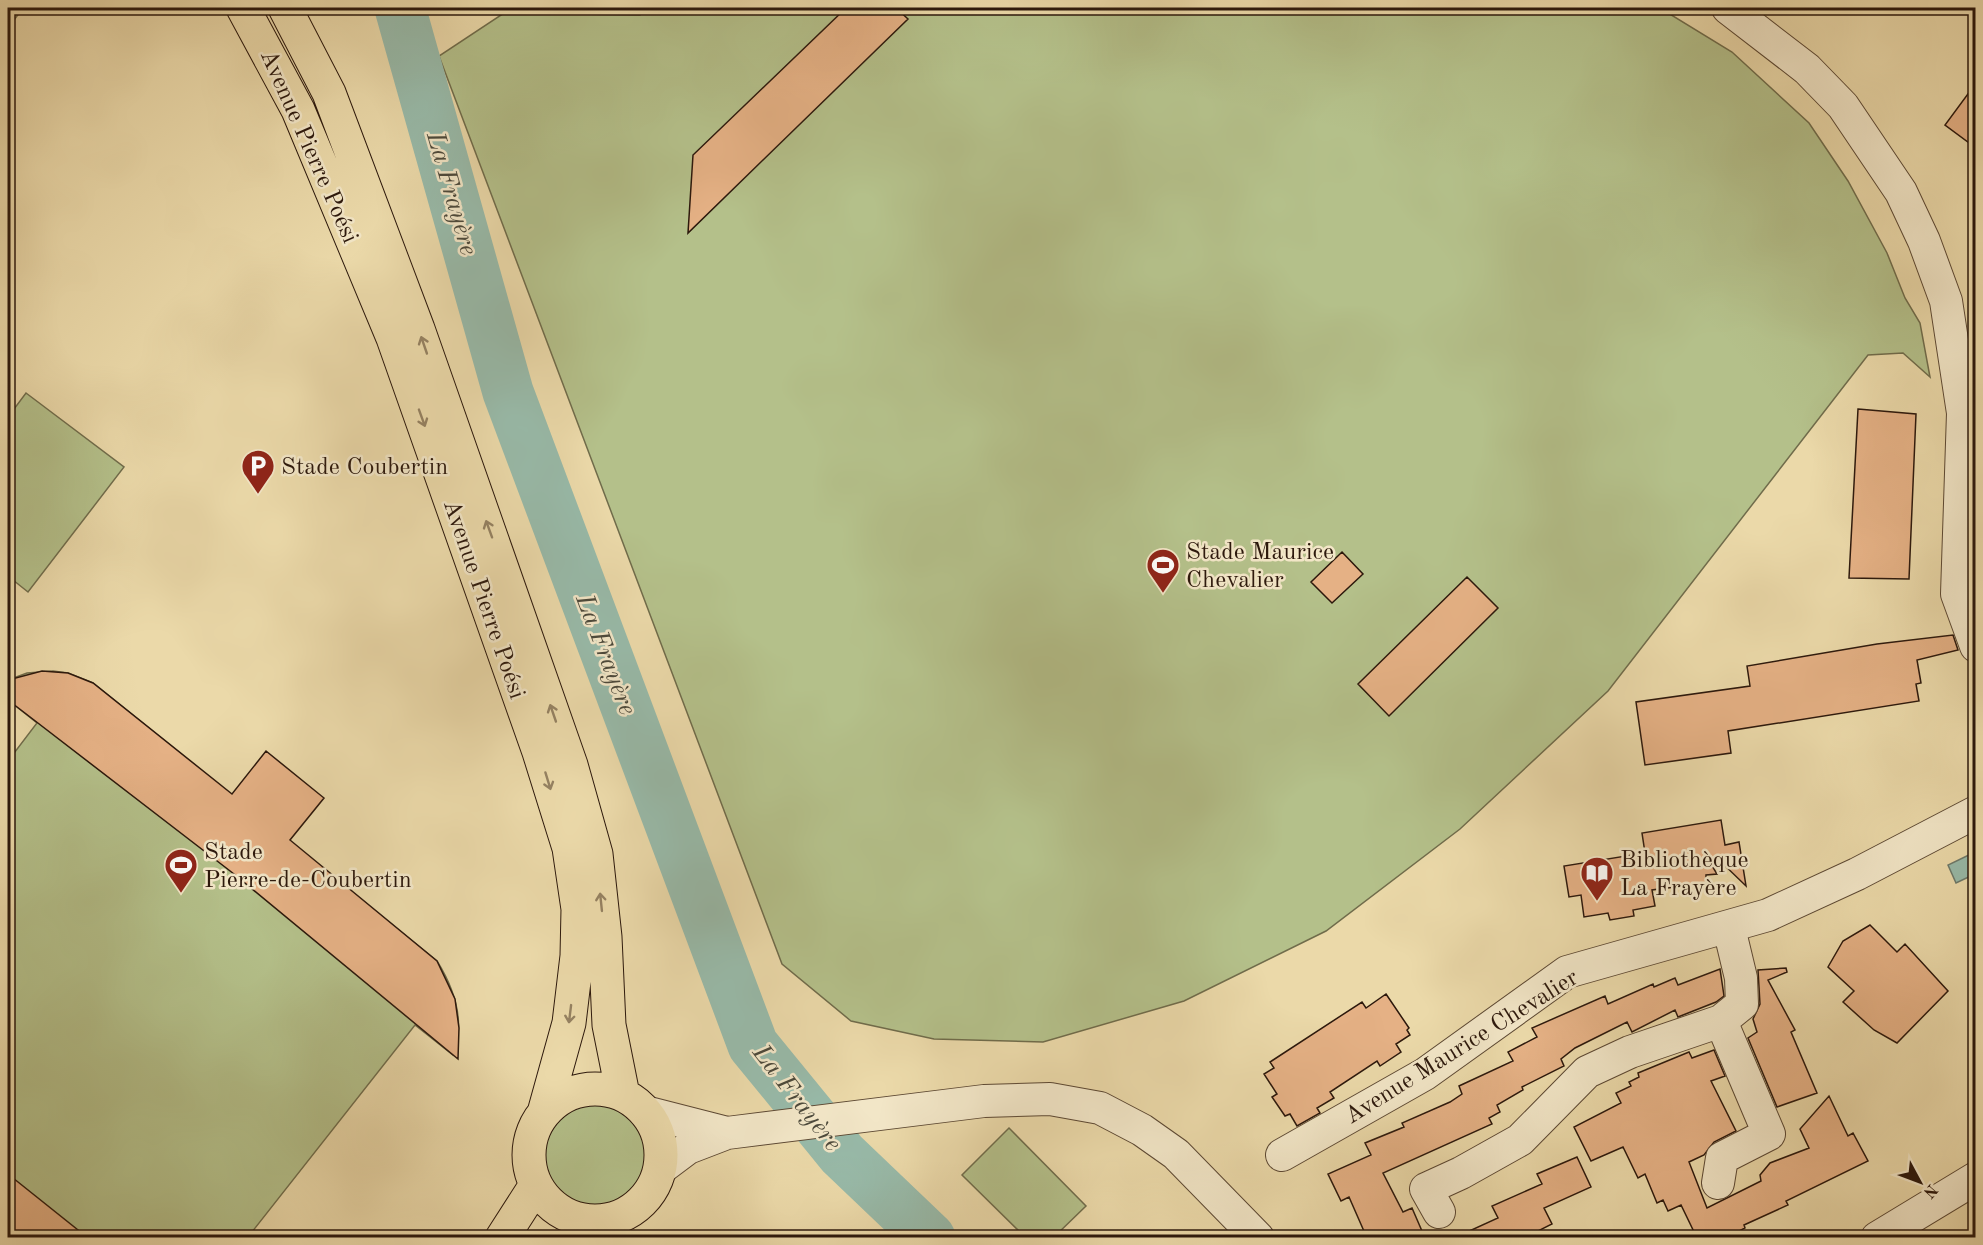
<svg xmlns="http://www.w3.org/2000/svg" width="1983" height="1245" viewBox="0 0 1983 1245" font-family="'Old Standard TT',serif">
<rect width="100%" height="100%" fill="#ebd9a9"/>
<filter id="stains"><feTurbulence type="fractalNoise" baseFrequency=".00333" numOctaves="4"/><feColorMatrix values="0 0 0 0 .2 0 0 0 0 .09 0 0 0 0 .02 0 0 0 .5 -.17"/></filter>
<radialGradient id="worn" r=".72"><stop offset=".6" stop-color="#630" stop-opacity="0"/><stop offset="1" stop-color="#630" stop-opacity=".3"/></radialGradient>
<path fill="#b4c08a" stroke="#706c4b" stroke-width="1.5" d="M8 8H23L8 28Z
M647 8H1660L1732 52 1809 123 1848 181 1887 253 1905 298 1920 323 1930 377 1903 353 1868 355 1608 691 1460 829 1326 931 1184 1001 1043 1042 934 1039 851 1021 782 964 439 56 504 13 640 15Z
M26 393 124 467 28 592 8 576V417Z
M53 671 68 673 93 683 437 961C455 990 466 1022 453 1055L415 1025 248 1237H8V761L37 723 8 700V680L27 673Z
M544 1155a51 51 0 1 1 102 0a51 51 0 1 1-102 0Z
M1009 1128 1086 1206 1054 1237H1025L962 1175Z"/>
<path fill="#98baa9" stroke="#6d796a" stroke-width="1.5" d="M1975 852V874L1956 883 1948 865Z"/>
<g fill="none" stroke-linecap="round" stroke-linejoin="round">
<path stroke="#98baa9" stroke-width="51" d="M400 8 508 392 753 1045 842 1154 930 1238"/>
</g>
<path fill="#e5b185" stroke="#2c180c" stroke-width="1.5" d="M846 8H896L908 19 688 233 693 155Z
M1976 83V148L1945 125Z
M1858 409 1916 414 1909 579 1849 578Z
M1342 552 1363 574 1332 603 1311 582Z
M1467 577 1498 608 1389 716 1358 684Z
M1953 635 1958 650 1917 660 1921 683 1916 684 1919 701 1728 731 1731 753 1645 765 1636 702 1750 686 1747 666 1877 644Z
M42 671 68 673 93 683 232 794 266 751 324 798 290 840 437 961 455 999 459 1028 458 1059 234 874 8 700V680Z
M1721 820 1725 845 1739 842 1746 886 1717 858 1711 864 1717 874 1706 875V883L1652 890 1655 906 1633 910 1634 916 1610 920 1608 913 1584 917 1581 895 1569 897 1564 866 1645 853 1642 833Z
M1870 925 1897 952 1905 944 1948 991 1897 1043 1874 1030 1843 1002 1854 991 1828 967 1843 941Z
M1786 968 1787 972 1768 980 1795 1030 1791 1032 1817 1093 1777 1107 1748 1038 1757 1032 1753 1019 1760 1004 1758 970Z
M1720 969 1724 996 1716 1002 1678 1017 1675 1010 1632 1032 1627 1022 1575 1048 1561 1059 1564 1066 1522 1087 1523 1090 1497 1105 1500 1112 1489 1118 1492 1124 1383 1173 1403 1212 1412 1208 1425 1238H1367L1349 1197 1341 1201 1328 1174 1371 1155 1365 1143 1404 1127 1402 1123 1450 1102 1462 1094 1459 1086 1513 1061 1508 1052 1537 1037 1532 1028 1605 996 1608 1004 1653 984 1654 987 1675 978 1678 985Z
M1386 994 1409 1028 1407 1030 1410 1035 1396 1044 1401 1052 1380 1066 1377 1061 1330 1092 1334 1098 1317 1108 1320 1113 1297 1126 1290 1114 1285 1116 1272 1097 1277 1094 1264 1074 1274 1068 1270 1062 1362 1002 1366 1008Z
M1714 1050 1725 1076 1711 1081 1736 1131 1714 1142 1704 1155 1689 1162 1707 1208 1761 1181 1760 1175 1770 1163 1809 1148 1800 1129 1829 1096 1848 1136 1853 1133 1868 1161 1786 1201 1788 1205 1744 1225 1745 1228 1726 1238H1697L1681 1205 1668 1211 1663 1200 1657 1203 1645 1174 1638 1178 1623 1147 1591 1161 1574 1127 1621 1103 1616 1093 1631 1086 1629 1082 1639 1077 1638 1073 1689 1052 1692 1058Z
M1577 1157 1591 1187 1544 1208 1552 1224 1524 1238H1454L1498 1218 1492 1206 1542 1184 1537 1174Z
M8 1174 88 1238H8Z"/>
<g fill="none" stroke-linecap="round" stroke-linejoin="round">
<g stroke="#5c4833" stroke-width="34">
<path id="minor" d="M1728 8 1807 69 1843 106 1901 192 1924 241 1946 301 1963 413 1957 594 1976 646
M645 1112 727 1133
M1282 1155 1425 1074 1567 972 1768 915 1857 874 1976 812
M660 1169 688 1148 727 1133 984 1101 1050 1099 1100 1108 1142 1130 1176 1154 1258 1238
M1718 1183 1722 1158 1769 1134 1721 1021
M1439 1212 1426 1189 1461 1173 1520 1140 1587 1072 1630 1052 1721 1021 1742 1004 1741 978 1729 928
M1877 1238 1976 1178"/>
</g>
<g stroke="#2c180c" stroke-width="35">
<path id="major" d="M243 8 298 110 393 338 539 752 569 848 578 909 577 956 569 1023 544 1113
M285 8 329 93 418 329 571 765 596 854 605 937 609 1025 623 1095
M529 1155a66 66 0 1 1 132 0a66 66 0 1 1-132 0Z
M502 1238 536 1185"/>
</g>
<use href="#minor" stroke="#f2e6c7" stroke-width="32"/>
<use href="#major" stroke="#ebd9a9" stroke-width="33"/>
</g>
<defs><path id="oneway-shaft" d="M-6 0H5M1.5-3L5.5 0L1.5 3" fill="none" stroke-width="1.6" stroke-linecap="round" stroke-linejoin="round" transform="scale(1.5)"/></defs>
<g stroke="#958262">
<use href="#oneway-shaft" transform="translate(424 345) rotate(-109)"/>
<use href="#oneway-shaft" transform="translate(422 418) rotate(70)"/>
<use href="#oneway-shaft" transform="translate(489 529) rotate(-110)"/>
<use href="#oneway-shaft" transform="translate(553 713) rotate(-109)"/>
<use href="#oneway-shaft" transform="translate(548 781) rotate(73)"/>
<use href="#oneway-shaft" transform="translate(601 902) rotate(-96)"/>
<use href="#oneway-shaft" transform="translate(570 1014) rotate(97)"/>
</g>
<defs>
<g id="parking-pin" transform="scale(1.725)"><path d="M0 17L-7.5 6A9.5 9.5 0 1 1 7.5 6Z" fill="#8f2418" stroke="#f2e6c7"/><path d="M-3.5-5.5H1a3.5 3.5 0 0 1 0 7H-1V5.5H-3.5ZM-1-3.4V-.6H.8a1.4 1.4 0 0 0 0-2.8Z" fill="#fff"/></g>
<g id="stadium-pin" transform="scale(1.725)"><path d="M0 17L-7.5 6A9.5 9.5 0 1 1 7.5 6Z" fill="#8f2418" stroke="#f2e6c7"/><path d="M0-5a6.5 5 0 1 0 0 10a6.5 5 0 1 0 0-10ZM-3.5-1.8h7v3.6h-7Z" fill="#fff"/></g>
<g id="library-pin" transform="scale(1.725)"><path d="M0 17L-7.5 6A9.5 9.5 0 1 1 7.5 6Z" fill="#8f2418" stroke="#f2e6c7"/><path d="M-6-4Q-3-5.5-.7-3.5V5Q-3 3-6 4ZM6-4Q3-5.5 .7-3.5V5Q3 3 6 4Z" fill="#fff"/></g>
</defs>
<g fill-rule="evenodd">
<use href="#parking-pin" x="258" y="466"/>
<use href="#stadium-pin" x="1163" y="565"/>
<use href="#stadium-pin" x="181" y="865"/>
<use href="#library-pin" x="1597" y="873"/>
</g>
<g text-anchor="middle" stroke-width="5" stroke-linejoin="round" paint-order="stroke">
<g font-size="24" fill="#2c180c" stroke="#f2e6c7">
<text transform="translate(310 146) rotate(66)" y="8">Avenue Pierre Poési</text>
<text transform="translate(485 599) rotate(71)" y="8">Avenue Pierre Poési</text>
<text transform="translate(1461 1046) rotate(-32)" y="8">Avenue Maurice Chevalier</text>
</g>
<g font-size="24" fill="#2c180c" stroke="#f2e6c7" text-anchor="start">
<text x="281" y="474">Stade Coubertin</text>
<text x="1186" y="559">Stade Maurice<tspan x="1186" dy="28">Chevalier</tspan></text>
<text x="204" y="859">Stade<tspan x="204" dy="28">Pierre-de-Coubertin</tspan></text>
<text x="1620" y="867">Bibliothèque<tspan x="1620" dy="28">La Frayère</tspan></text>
</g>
<g font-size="26" font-style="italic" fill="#4c493b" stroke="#f2e6c7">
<text transform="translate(453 193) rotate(74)" y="9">La Frayère</text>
<text transform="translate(607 654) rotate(69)" y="9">La Frayère</text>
<text transform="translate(798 1097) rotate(52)" y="9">La Frayère</text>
</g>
</g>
<rect width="1983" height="1245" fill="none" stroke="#ebd9a9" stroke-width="30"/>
<rect x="9" y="9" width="1965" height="1227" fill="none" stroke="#2c180c" stroke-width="3"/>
<rect x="15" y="15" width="1953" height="1215" fill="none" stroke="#2c180c" stroke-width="1.5"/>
<g transform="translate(1920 1182) rotate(131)" stroke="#f2e6c7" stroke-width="4.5" paint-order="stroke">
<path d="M0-4.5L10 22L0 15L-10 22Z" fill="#2c180c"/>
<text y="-9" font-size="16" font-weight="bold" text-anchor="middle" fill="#2c180c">N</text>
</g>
<rect width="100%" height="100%" filter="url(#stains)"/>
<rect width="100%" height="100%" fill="url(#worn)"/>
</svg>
